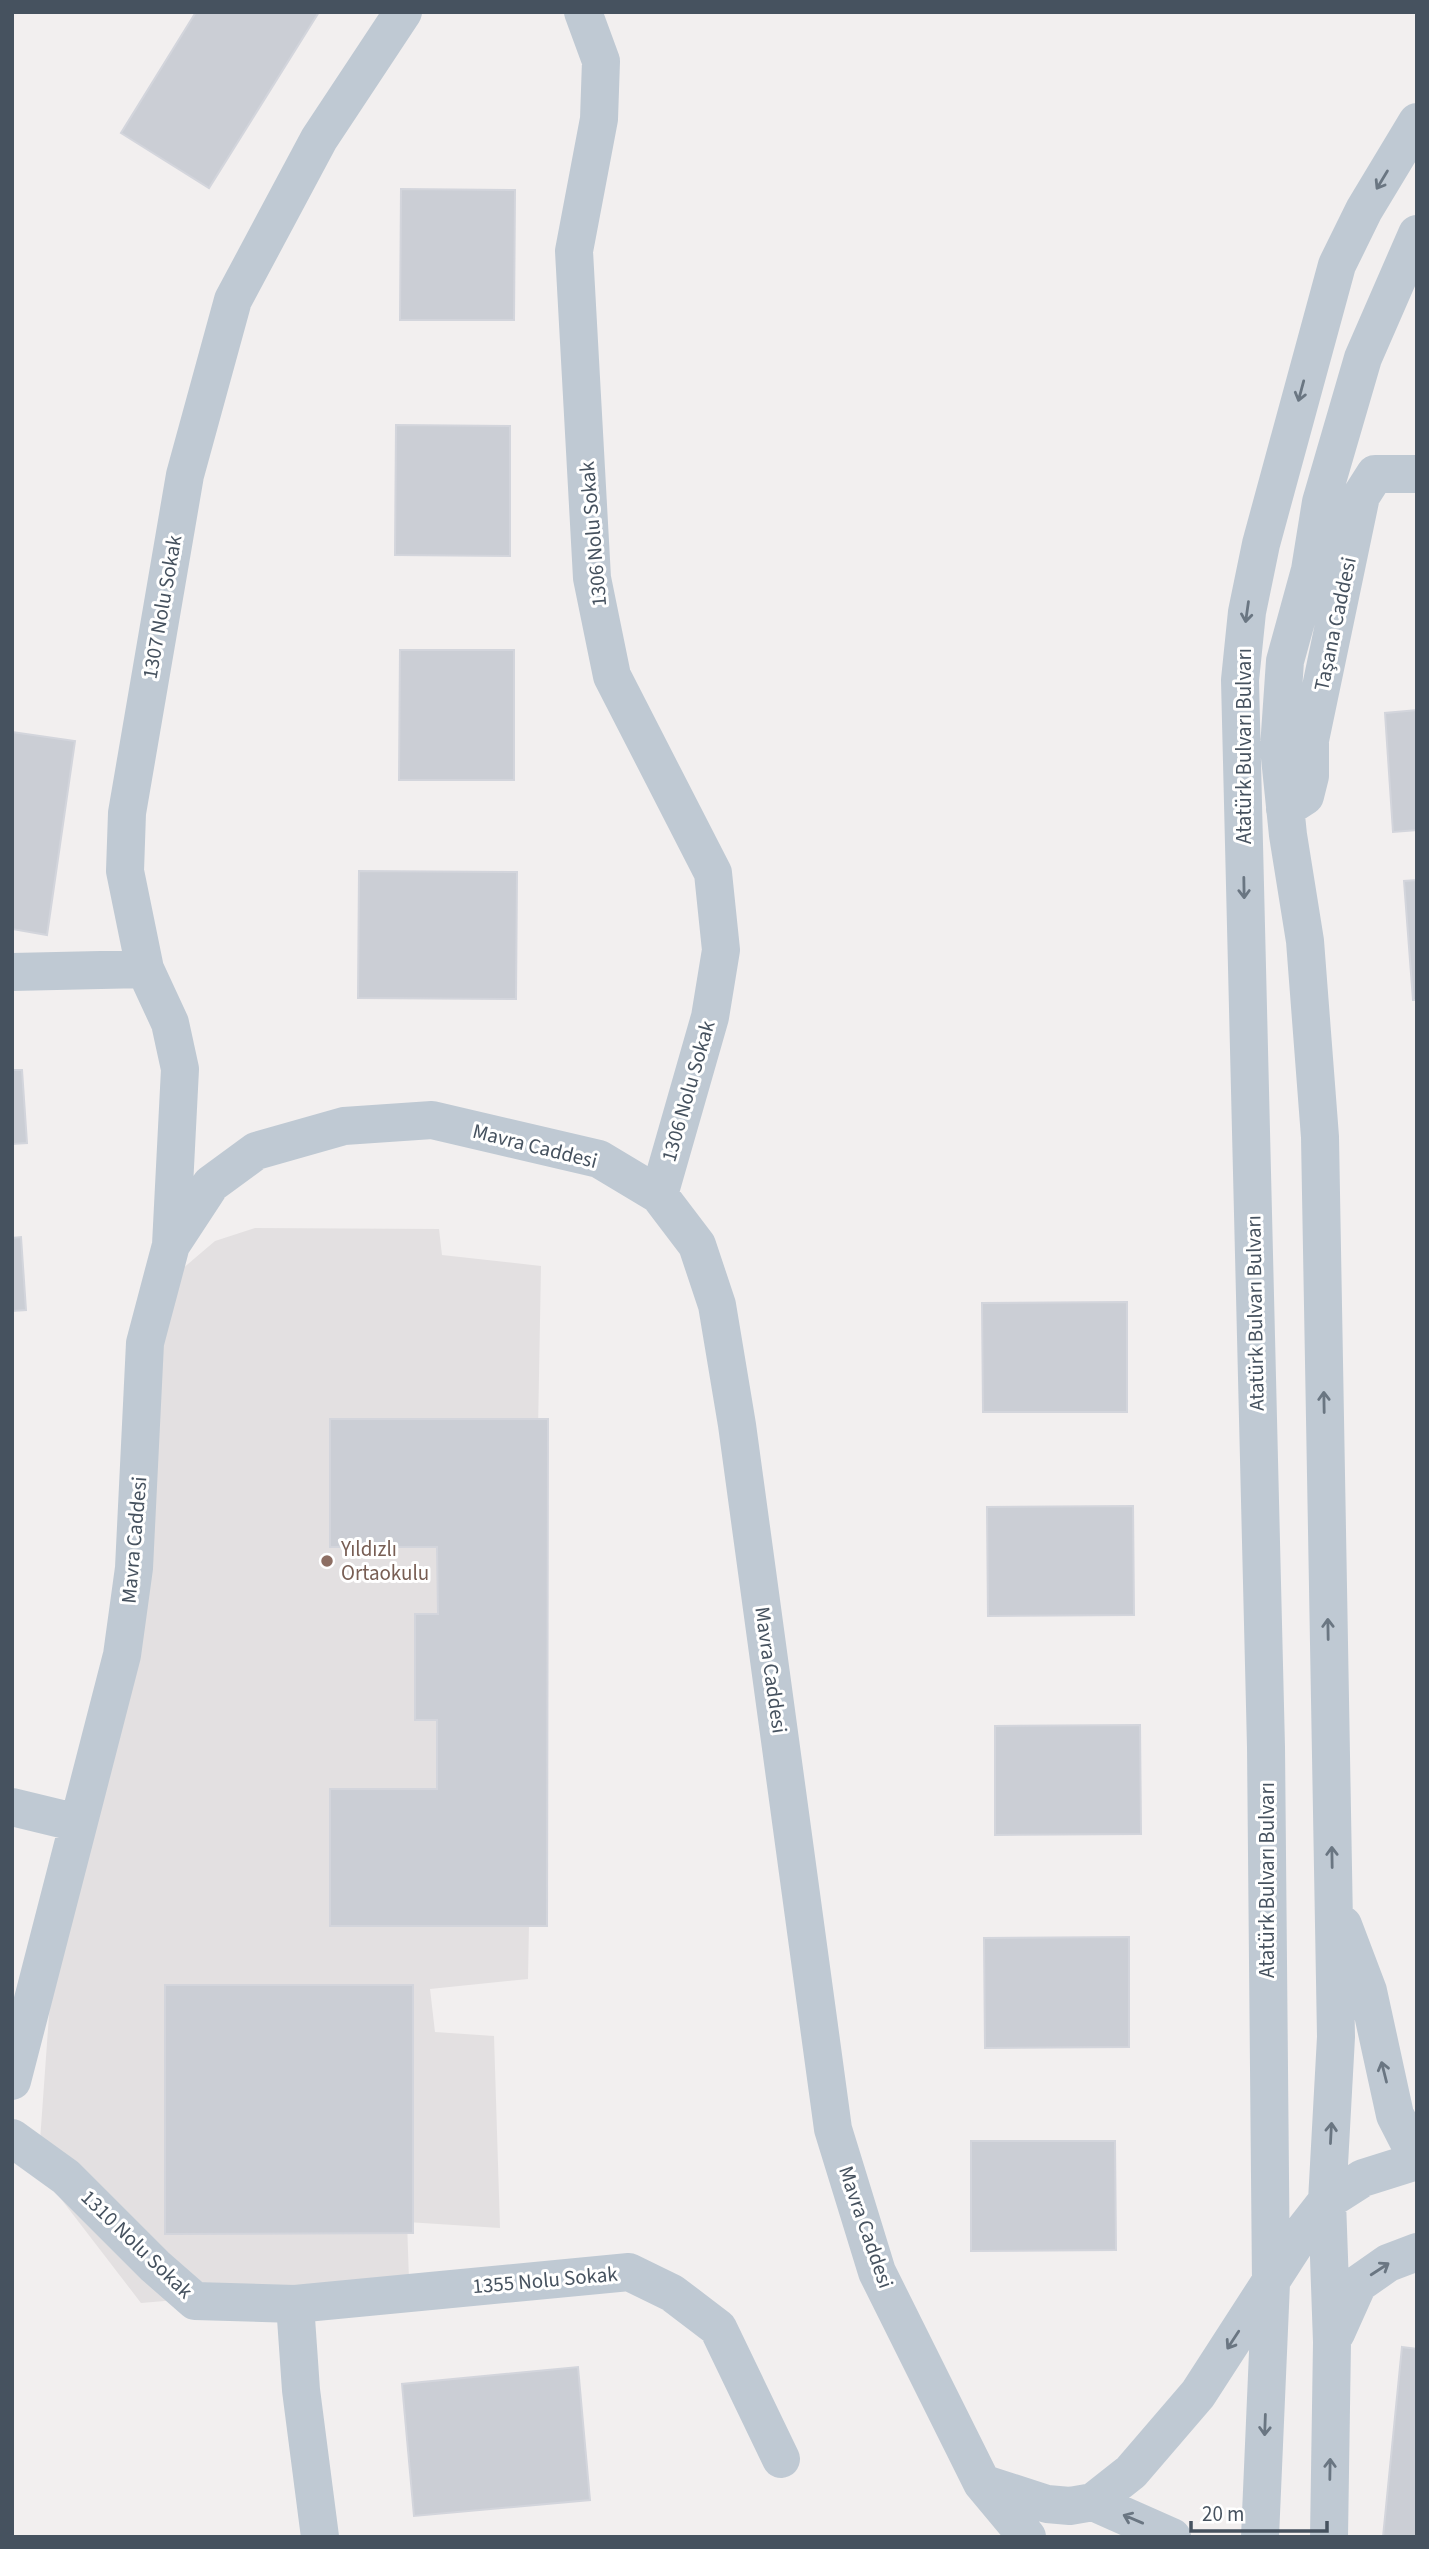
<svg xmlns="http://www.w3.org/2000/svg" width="1429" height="2549" viewBox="0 0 1429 2549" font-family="'Source Sans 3',sans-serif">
<rect width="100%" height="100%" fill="#f2efef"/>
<path fill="#e3e0e1" d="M255 1228 439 1229 442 1255 541 1266 528 1979 430 1989 435 2032 494 2036 500 2228 407 2222 409 2280 141 2303 38 2169 60 1861 95 1818 141 1304 215 1241Z"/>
<path fill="#cbced5" stroke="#d3d5dc" stroke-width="2" d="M196 12H319L209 188 121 133Z
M401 189 515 190 514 320H400Z
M396 425 510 426V556L395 555Z
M400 650H514V780H399Z
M1417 710V830L1393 832 1385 713Z
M12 732 75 741 47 935 12 929Z
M359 871 517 872 516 999 358 998Z
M1417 880V1000H1413L1404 881Z
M12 1070H22L27 1143 12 1144Z
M21 1237 26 1310 12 1311V1238Z
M1127 1302V1412H983L982 1303Z
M330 1419H548L547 1926H330V1789H437V1720H415V1614H438L437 1547H330Z
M1133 1506 1134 1615 988 1616 987 1507Z
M1140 1725 1141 1834 995 1835V1726Z
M1129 1937V2047L985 2048 984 1938Z
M165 1985H413V2233L165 2234Z
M971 2141H1115L1116 2250 971 2251Z
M1402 2347 1417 2349V2537H1383Z
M578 2367 590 2500 414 2516 402 2384Z"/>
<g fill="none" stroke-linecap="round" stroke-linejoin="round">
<path stroke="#bfc9d3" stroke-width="38" d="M583 12 601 61 599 119 574 251 592 578 612 676 713 873 721 950 710 1017 659 1195
M1285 809 1305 796 1310 776V740L1361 496 1375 474H1417
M12 972 145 969
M171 1245 180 1069 170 1023 145 969 125 871 127 813 185 475 233 300 319 139 403 12
M12 1807 78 1823
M1343 1925 1368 1991 1395 2115 1417 2158
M12 2081 122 1655 134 1568 145 1343 171 1245 211 1184 256 1151 344 1126 432 1120 599 1159 659 1195 697 1245 717 1305 737 1425 833 2129 877 2272 982 2483 1027 2537
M12 2138 66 2177 155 2266 195 2301 295 2304 301 2390 320 2537
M295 2304 629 2272 672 2293 718 2328 781 2459
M1336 2333 1358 2284 1388 2263 1417 2252
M982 2483 1047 2504 1070 2506 1093 2502 1131 2472 1198 2394 1302 2233 1327 2201 1363 2178 1417 2161
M1093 2502 1172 2537
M1260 2537 1271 2283 1266 1747 1240 680 1247 612 1261 544 1337 265 1364 210 1417 122
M1329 2537 1332 2342 1327 2201 1336 2037 1320 1137 1305 941 1288 835 1279 748 1285 661 1310 570 1321 502 1363 358 1417 234"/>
</g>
<defs><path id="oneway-shaft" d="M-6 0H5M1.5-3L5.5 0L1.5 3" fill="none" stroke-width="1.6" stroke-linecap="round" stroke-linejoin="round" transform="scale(1.75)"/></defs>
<g stroke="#6a7682">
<use href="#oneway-shaft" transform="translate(1382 180) rotate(121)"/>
<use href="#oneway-shaft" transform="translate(1301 391) rotate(105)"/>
<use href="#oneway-shaft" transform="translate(1247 612) rotate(98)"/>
<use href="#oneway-shaft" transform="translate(1244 888) rotate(89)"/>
<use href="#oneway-shaft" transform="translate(1324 1402) rotate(-91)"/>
<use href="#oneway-shaft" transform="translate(1328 1629) rotate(-91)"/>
<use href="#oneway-shaft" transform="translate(1332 1857) rotate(-91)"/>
<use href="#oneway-shaft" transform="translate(1384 2072) rotate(-104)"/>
<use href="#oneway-shaft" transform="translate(1331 2133) rotate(-87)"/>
<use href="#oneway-shaft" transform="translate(1380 2269) rotate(-33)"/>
<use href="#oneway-shaft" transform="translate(1233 2340) rotate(123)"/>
<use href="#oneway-shaft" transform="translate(1265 2425) rotate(92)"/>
<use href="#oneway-shaft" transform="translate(1330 2469) rotate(-89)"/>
<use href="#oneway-shaft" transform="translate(1133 2519) rotate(-157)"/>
</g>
<circle fill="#8d6e63" stroke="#fff" stroke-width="2.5" cx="327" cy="1561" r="7"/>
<g text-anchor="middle" stroke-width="6" stroke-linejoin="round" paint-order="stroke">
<g font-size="21" fill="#46525f" stroke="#fff">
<text transform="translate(593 534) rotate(-95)" y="7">1306 Nolu Sokak</text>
<text transform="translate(162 607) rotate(-80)" y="7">1307 Nolu Sokak</text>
<text transform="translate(1335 624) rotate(-78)" y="7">Taşana Caddesi</text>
<text transform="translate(1244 746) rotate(-90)" y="7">Atatürk Bulvarı Bulvarı</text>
<text transform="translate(688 1091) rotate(-74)" y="7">1306 Nolu Sokak</text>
<text transform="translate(535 1146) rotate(14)" y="7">Mavra Caddesi</text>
<text transform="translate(1255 1313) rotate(-91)" y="7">Atatürk Bulvarı Bulvarı</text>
<text transform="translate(134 1540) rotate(-85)" y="7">Mavra Caddesi</text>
<text transform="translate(771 1670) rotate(82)" y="7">Mavra Caddesi</text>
<text transform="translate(1267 1880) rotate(-90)" y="7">Atatürk Bulvarı Bulvarı</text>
<text transform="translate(866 2227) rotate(71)" y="7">Mavra Caddesi</text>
<text transform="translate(137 2244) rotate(44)" y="7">1310 Nolu Sokak</text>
<text transform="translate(545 2280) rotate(-5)" y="7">1355 Nolu Sokak</text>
</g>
<g font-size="21" fill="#785e54" stroke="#fff" text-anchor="start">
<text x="341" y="1556">Yıldızlı<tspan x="341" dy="24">Ortaokulu</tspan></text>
</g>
</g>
<rect width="1429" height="2549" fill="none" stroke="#46525f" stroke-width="28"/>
<path d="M1191 2521v10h136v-10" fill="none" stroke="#46525f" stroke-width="3.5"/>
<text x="1202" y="2521" font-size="21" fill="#46525f" stroke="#ffffff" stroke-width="5" paint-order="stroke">20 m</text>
</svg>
